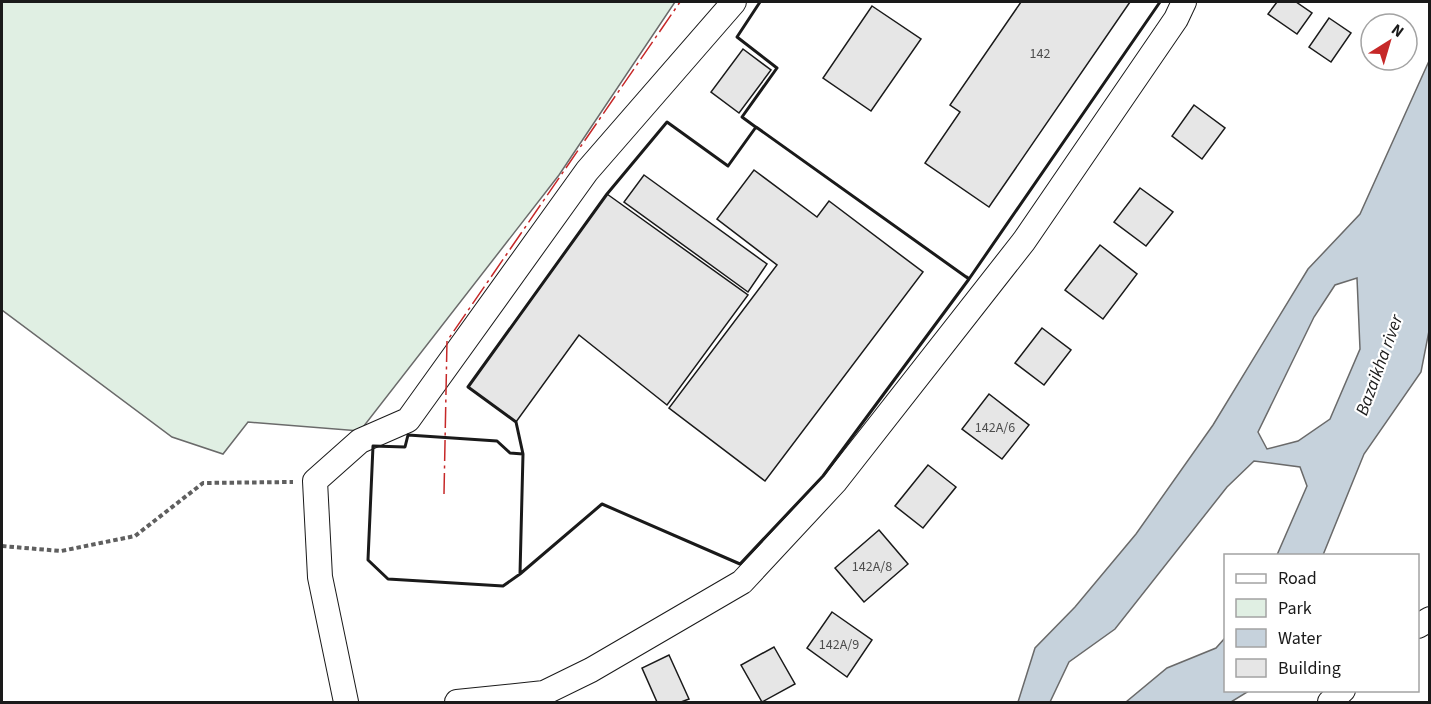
<svg xmlns="http://www.w3.org/2000/svg" width="1431" height="704" viewBox="0 0 1431 704" font-family="'Source Sans 3',sans-serif">
<rect width="100%" height="100%" fill="#fff"/>
<path fill="#e0efe3" stroke="#6a6a6a" stroke-width="1.5" d="M2 2H675L559 175 360 431 248 422 223 454 172 437 2 310Z"/>
<path fill="#c6d2dc" stroke="#6a6a6a" stroke-width="1.5" fill-rule="evenodd" d="M1429 61V331L1421 372 1364 454 1323 555H1277L1307 486 1300 467 1254 461 1227 487 1115 629 1069 662 1050 702H1018L1035 648 1075 607 1136 534 1213 425 1308 269 1360 214ZM1357 278 1360 349 1330 419 1298 441 1267 449 1258 432 1314 317 1335 285Z
M1225 638 1226 690 1249 691 1231 702H1126L1167 668 1216 648Z"/>
<path fill="#e6e6e6" stroke="#1a1a1a" stroke-width="1.5" d="M1021 2H1130L989 207 925 163 960 112 950 105Z
M1277 2H1296L1312 13 1297 34 1268 14Z
M872 6 921 39 871 111 823 78Z
M1329 18 1351 33 1331 62 1309 47Z
M743 49 771 70 739 113 711 92Z
M1194 105 1225 128 1202 159 1172 136Z
M754 170 817 217 829 201 923 272 765 481 669 408 777 265 717 219Z
M644 175 767 264 748 292 624 202Z
M1140 188 1173 212 1146 246 1114 222Z
M607 194 748 295 667 405 579 335 516 422 468 387Z
M1100 245 1137 274 1103 319 1065 290Z
M1042 328 1071 350 1044 385 1015 363Z
M989 394 1029 425 1002 459 962 429Z
M928 465 956 487 923 528 895 506Z
M879 530 908 564 864 602 835 568Z
M832 612 872 640 847 677 807 648Z
M774 647 795 684 762 702 741 665Z
M669 655 689 699 681 702H657L642 668Z"/>
<g fill="none" stroke-linecap="round" stroke-linejoin="round">
<g stroke="#1a1a1a" stroke-width="26">
<path id="minor" d="M1418 626 1430 619
M346 702 320 577 315 481 360 441 408 420 587 171 734 2
M457 702 544 693 591 670 742 582 835 482 1024 241 1176 19 1184 2
M1330 702 1343 690"/>
</g>
<path stroke="#5f5f5f" stroke-width="4" stroke-dasharray="4.5 3" stroke-linecap="butt" d="M2 546 61 551 135 536 203 483 293 482"/>
<use href="#minor" stroke="#fff" stroke-width="24"/>
<path stroke="#1a1a1a" stroke-width="3" d="M667 122 728 166 756 127 969 279 823 476 740 564 602 504 520 574 523 454 516 422 468 387 607 194Z
M757 128 742 117 777 68 737 37 760 2
M967 277 969 279 1160 2
M408 435 497 441 510 453 523 454 520 574 503 586 388 579 368 560 373 446 405 447Z"/>
<path stroke="#c62828" stroke-width="1.5" stroke-dasharray="21 4.5 3 4.5" stroke-linecap="butt" d="M444 494 447 341 680 2"/>
</g>
<g text-anchor="middle" stroke-width="4.5" stroke-linejoin="round" paint-order="stroke">
<g font-size="14" fill="#4d4d4d">
<text x="1040" y="58">142</text>
<text x="995" y="432">142А/6</text>
<text x="872" y="571">142А/8</text>
<text x="839" y="649">142А/9</text>
</g>
<g font-size="18" font-style="italic" fill="#1a1a1a" stroke="#fff">
<text transform="translate(1379 365) rotate(-70)" y="6">Bazaikha river</text>
</g>
</g>
<rect width="1431" height="704" fill="none" stroke="#1a1a1a" stroke-width="6"/>
<rect x="1224" y="554" width="195" height="138" fill="#ffffff" stroke="#a3a3a3" stroke-width="1.5"/>
<rect x="1236" y="574" width="30" height="9" fill="#ffffff" stroke="#a3a3a3" stroke-width="1.5"/>
<text x="1278" y="584" font-size="18" fill="#1a1a1a">Road</text>
<rect x="1236" y="599" width="30" height="18" fill="#e0efe3" stroke="#a3a3a3" stroke-width="1.5"/>
<text x="1278" y="614" font-size="18" fill="#1a1a1a">Park</text>
<rect x="1236" y="629" width="30" height="18" fill="#c6d2dc" stroke="#a3a3a3" stroke-width="1.5"/>
<text x="1278" y="644" font-size="18" fill="#1a1a1a">Water</text>
<rect x="1236" y="659" width="30" height="18" fill="#e6e6e6" stroke="#a3a3a3" stroke-width="1.5"/>
<text x="1278" y="674" font-size="18" fill="#1a1a1a">Building</text>
<g transform="translate(1389 42) rotate(37)"><circle r="28" fill="#ffffff" stroke="#a3a3a3" stroke-width="1.5"/>
<path d="M0-4.5L10 22L0 15L-10 22Z" fill="#c62828"/>
<text y="-9" font-size="16" font-weight="bold" text-anchor="middle" fill="#1a1a1a">N</text>
</g>
</svg>
